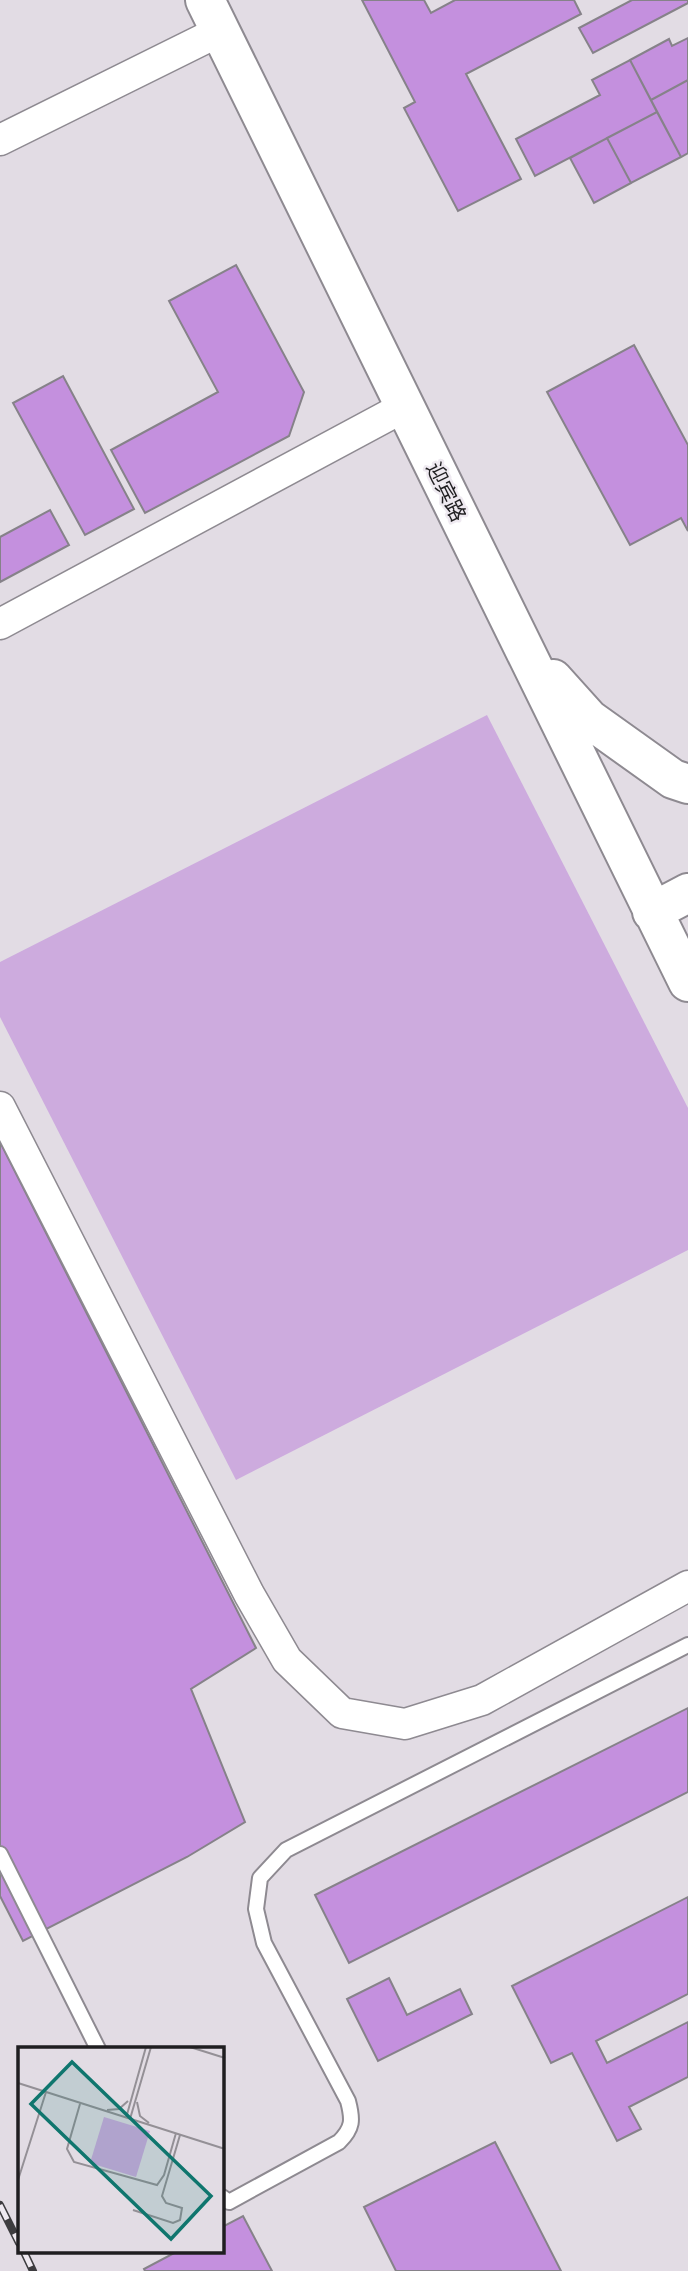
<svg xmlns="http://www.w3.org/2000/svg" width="688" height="2271" viewBox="0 0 688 2271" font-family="Mulish,'Noto Sans SC',sans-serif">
<rect width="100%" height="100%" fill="#e2dce4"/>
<path fill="#cdabde" d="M487 715 688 1108V1250L236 1480 0 1017V962Z"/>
<path fill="#c490de" stroke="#868289" stroke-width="2" d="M362 0H424L431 13 455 0H574L581 14 466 74 521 179 458 211 404 108 415 102Z
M632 0H688V3L593 53 579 28Z
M688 38V80L651 100 630 60 669 39 672 46Z
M630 60 657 112 535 176 516 139 600 95 592 80Z
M688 80V153L681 157 651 100Z
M657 112 681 157 631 183 607 138Z
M607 138 631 183 594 203 570 158Z
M236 265 304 392 289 436 145 513 111 450 218 392 169 301Z
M634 345 688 445V531L681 518 630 545 547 392Z
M63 376 134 509 85 535 13 403Z
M50 510 69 545 0 582V537Z
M0 1142 256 1648 191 1689 245 1822 187 1857 23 1941 0 1896Z
M688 1708V1792L349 1963 315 1895Z
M688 1897V1994L596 2041 607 2063 688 2022V2077L629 2107 641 2129 617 2141 572 2053 551 2063 512 1986Z
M389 1978 407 2015 460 1989 472 2014 378 2061 347 1999Z
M495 2142 561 2271H396L364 2207Z
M243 2216 272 2271H145L144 2269 176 2252H222V2227Z"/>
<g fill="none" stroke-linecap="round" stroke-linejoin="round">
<g stroke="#8e8a91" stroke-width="18">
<path id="lane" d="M0 1854 98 2049
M222 2197 229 2202 339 2142C353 2128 353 2120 348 2101L264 1943 256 1909 260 1878 286 1850 688 1645"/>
</g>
<g stroke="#8e8a91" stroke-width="33">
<path id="street" d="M0 140 220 31
M0 624 404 407
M0 1107 249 1594 287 1660 342 1713 405 1724 482 1700 688 1586"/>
</g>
<g stroke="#8e8a91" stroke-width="42">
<path id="secondary" d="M205 0 688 982
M553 679 589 719 673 779 688 784
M652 912 688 893"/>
</g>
<use href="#lane" stroke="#fff" stroke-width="14"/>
<use href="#street" stroke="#fff" stroke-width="30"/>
<use href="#secondary" stroke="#fff" stroke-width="38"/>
<g stroke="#3d3c3f" stroke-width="8">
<path id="rail" d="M0 2205 19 2243
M24 2252 33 2271"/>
</g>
<use href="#rail" stroke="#efeaf1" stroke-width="5" stroke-dasharray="16" stroke-linecap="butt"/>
</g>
<g text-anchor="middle" stroke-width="5" stroke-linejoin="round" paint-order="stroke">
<g font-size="21" fill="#1f1e20" stroke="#efeaf1">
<text transform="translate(446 492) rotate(64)" y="7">迎宾路</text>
</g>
</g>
<g transform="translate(18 2047)">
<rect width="206" height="206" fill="#e2dce4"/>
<path d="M86 70 132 84 118 130 72 116Z" fill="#cdabde"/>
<path fill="none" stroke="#949096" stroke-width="2" d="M172 0 207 11M0 36 207 102M119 55 122 69 131 76M62 57 49 102 56 115 139 138 146 128 158 86M89 63 101 62 110 54M108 71 128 0M112 72 133 0M0 133 28 45M115 163 155 176 162 173 164 161 148 156 144 149 162 88"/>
<path fill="#0f766e" fill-opacity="0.15" stroke="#0f766e" stroke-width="3.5" d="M54 15 193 149 153 192 13 57Z"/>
<rect width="206" height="206" fill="none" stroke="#1f1e20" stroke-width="3.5"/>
</g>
</svg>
